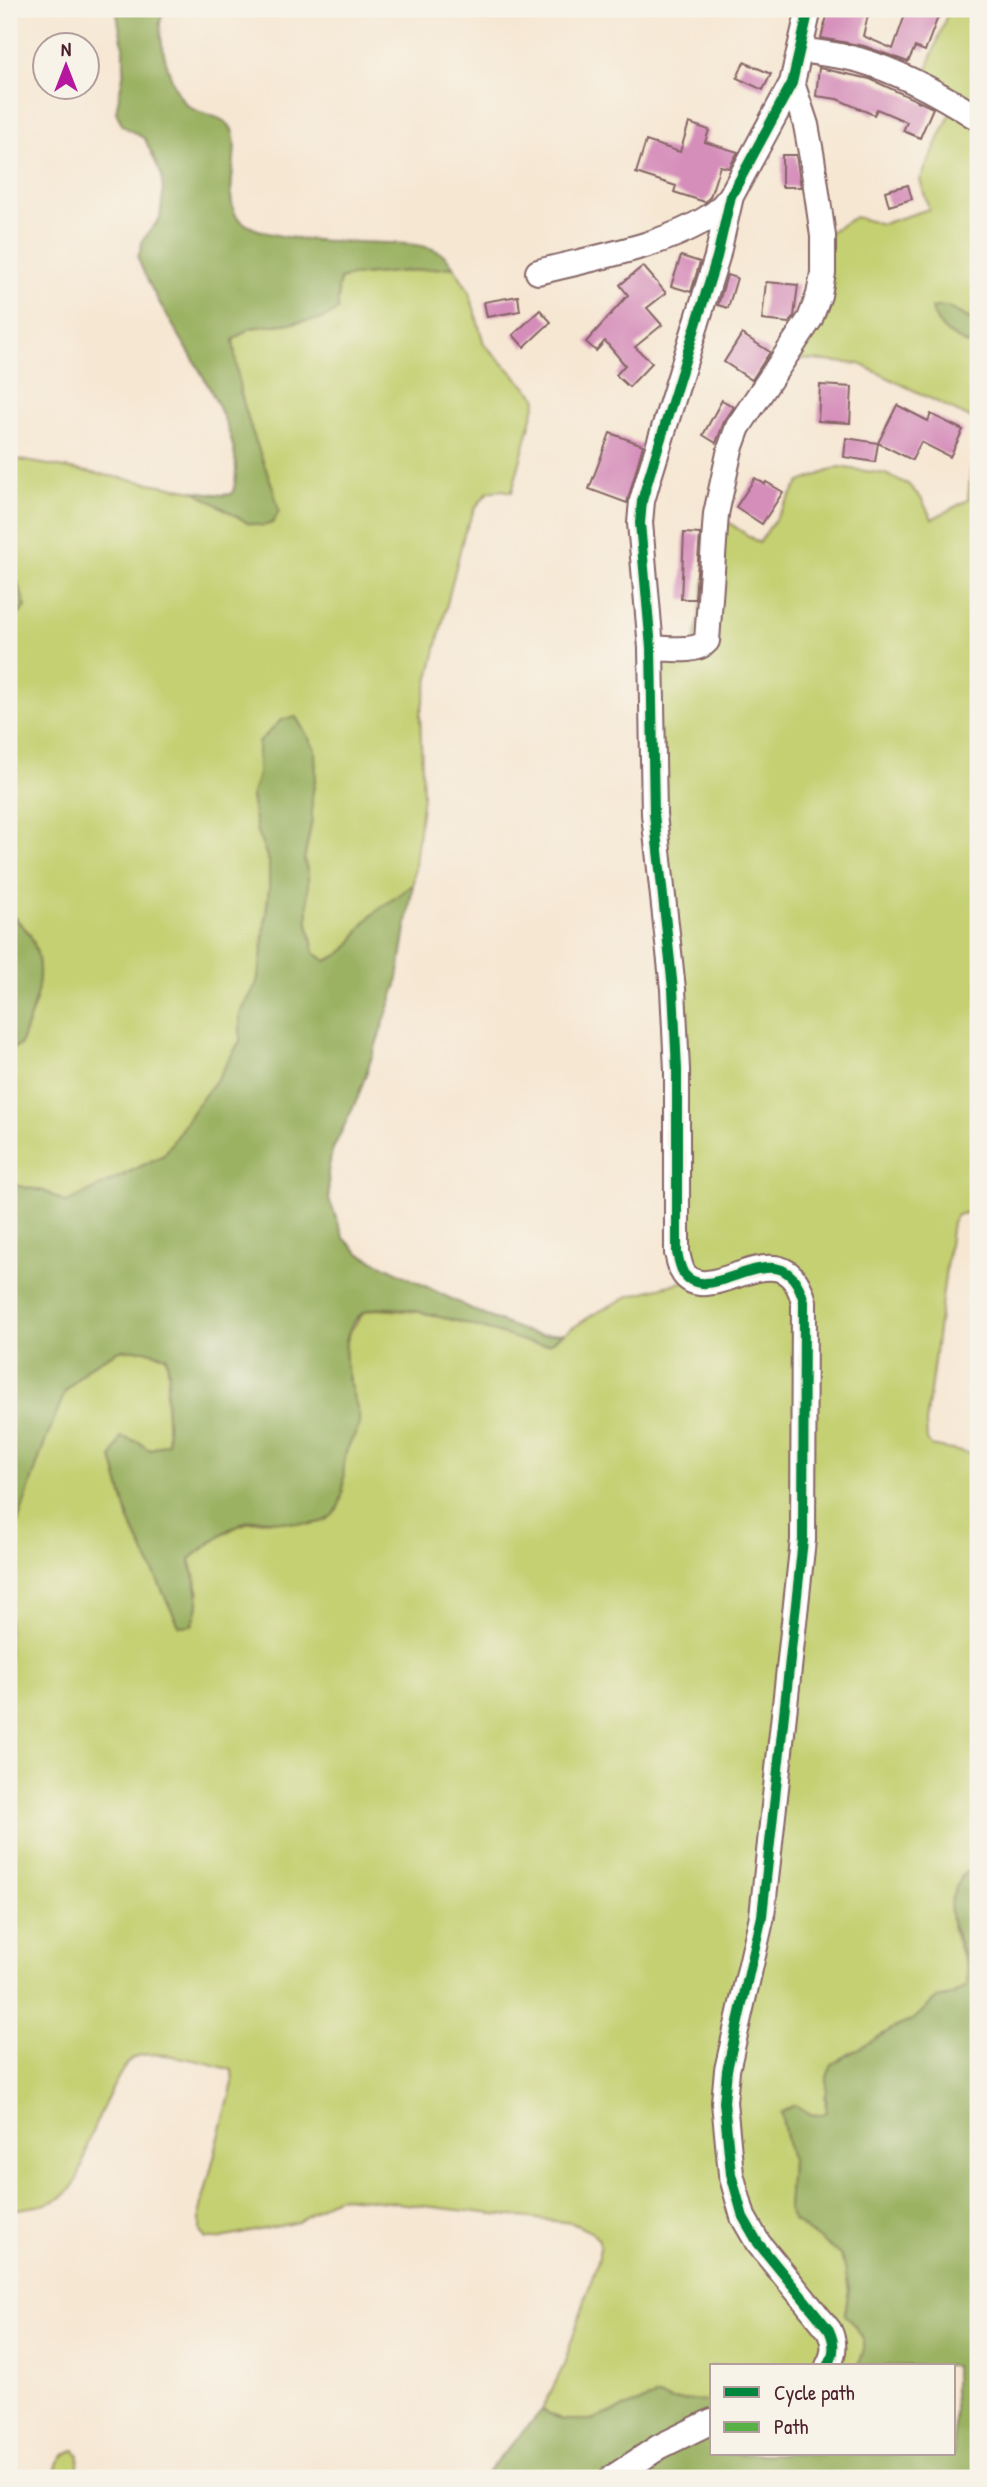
<svg xmlns="http://www.w3.org/2000/svg" width="987" height="2487" viewBox="0 0 987 2487" font-family="'Patrick Hand',sans-serif">
<rect width="100%" height="100%" fill="#f7f3e8"/>
<filter id="ink" filterUnits="userSpaceOnUse"><feTurbulence type="fractalNoise" baseFrequency=".0143" numOctaves="2"/><feDisplacementMap in="SourceGraphic" scale="14" xChannelSelector="R" yChannelSelector="G"/><feConvolveMatrix kernelMatrix="1 2 1 2 8 2 1 2 1" color-interpolation-filters="sRGB"/></filter>
<filter id="wash" filterUnits="userSpaceOnUse"><feTurbulence type="fractalNoise" baseFrequency=".00686" numOctaves="4" result="noise"/><feDisplacementMap in="SourceGraphic" scale="28" xChannelSelector="R" yChannelSelector="G"/><feGaussianBlur stdDeviation="1.57" result="paint"/><feColorMatrix in="noise" values="0 0 0 0 0 0 0 0 0 0 0 0 0 0 0 0 0 1.4 0 .05"/><feComposite in="paint" operator="in"/></filter>
<g filter="url(#wash)">
<rect width="100%" height="100%" fill="#f6e7d3"/>
<path fill="#c4d072" stroke="#87784e" stroke-width="2" d="M949 9H978V323L947 307 932 308C937 332 957 339 978 349V422L860 364 785 358 794 344 823 236 855 217 882 224 929 209 920 180 955 104 921 86Z
M454 267 469 291 484 344 537 398 512 492 502 490 488 492 475 508 464 534 420 715 423 795 413 884 358 931 353 943 344 953 326 961 314 953 308 923V874L304 860 312 820V796L316 775 258 744V775L251 797 257 832 269 861V889L260 967 257 983 240 1014V1041L218 1078 197 1105 164 1155 66 1203 44 1191 13 1185 9 1187V1050L20 1045 36 1000 30 934 9 911V740L15 709 9 698V625L16 617 15 575 9 570V458L194 491 248 523 273 488C255 440 235 392 233 340L250 328 300 322 339 298 338 287 341 279 351 276Z
M978 452V1214L964 1213 957 1215 952 1222 926 1423 927 1440 931 1446 978 1455V1861L961 1876 952 1927 968 1972 967 1986 952 1995 937 1998 914 2020 894 2028 878 2038 825 2096 826 2112 819 2116 781 2113 791 2161 788 2209 793 2220 840 2254 845 2267 849 2290 845 2314C860 2335 873 2339 857 2366H712V2401L671 2400 658 2396 591 2420H562L542 2410 563 2367 599 2257V2240L591 2232 572 2223 344 2197 336 2198 324 2204 298 2222 217 2239H206L200 2232V2211L233 2083 232 2070C212 2064 151 2047 133 2058 121 2065 96 2122 90 2137 84 2154 82 2178 69 2191 54 2207 28 2207 9 2210V1561L16 1528 42 1449 65 1392 88 1367 119 1350H145L166 1356 169 1374 166 1396 168 1443 149 1450 139 1442 112 1457 129 1520 179 1626 199 1593 190 1559C242 1519 247 1515 313 1525L343 1470 346 1451 359 1423 346 1366 345 1347 351 1330 364 1312 374 1309 420 1312 549 1343 594 1314 629 1296 689 1280 651 648H694L716 514 759 543 800 482 839 467 885 474 908 484 921 498 932 519 968 500 971 467Z
M75 2450 79 2455 77 2478H55C55 2463 60 2454 75 2450Z"/>
<path fill="#9bb264" stroke="#726848" stroke-width="2" d="M116 9H165C164 13 160 19 160 24 160 44 172 96 190 107 201 115 219 115 228 124 247 142 217 202 241 221 271 244 350 241 388 243 406 244 429 244 444 255 448 258 451 264 454 267L350 276 340 279 338 287V310L322 319 250 328 233 340 240 391 251 429 273 488 279 511 273 523 263 526 248 523 194 491 222 495 232 494C257 428 159 321 138 258L143 240 160 218 163 196 162 176 145 139 123 126 116 112 124 70V51Z
M936 307H947L978 323V349C957 339 937 332 932 308Z
M9 570 15 575 26 607 9 625Z
M296 717 315 749 316 775 312 796V820L304 860 308 874V923L314 953 326 961C357 948 351 935 372 915 384 904 400 895 413 884L397 984 358 1097 332 1151 328 1172 329 1199 344 1238 360 1254 484 1315 527 1332 542 1335 563 1333C559 1336 554 1341 550 1343 538 1347 519 1340 508 1336 479 1328 389 1296 363 1313 338 1330 345 1368 352 1392 354 1401 361 1413 359 1423 358 1433 349 1442 346 1452 341 1471 347 1492 337 1509 321 1538 278 1515 253 1520 229 1525 209 1544 190 1559 194 1589 205 1594 192 1625L179 1626 129 1520 112 1457 121 1437 139 1442 149 1450 168 1443 166 1396 169 1374 166 1356 145 1350H119L88 1367 65 1392 42 1450 16 1528 9 1561V1187L13 1185 44 1191 66 1203 164 1155 197 1105 218 1078 240 1041V1014L257 983 260 967 269 889V861L257 832 251 797 258 775V743L281 720Z
M9 911C14 921 25 926 30 935 50 972 33 1009 20 1045L9 1050Z
M978 1861V2478H482L542 2410 562 2420H591L658 2396 671 2400 712 2401V2454H954V2366H857C873 2339 860 2335 845 2314L849 2290 845 2267 840 2255 793 2220 788 2209 791 2161 781 2113 795 2105C806 2112 814 2119 826 2112L827 2077 832 2064 894 2028 913 2020 937 1998 952 1995 967 1986C971 1933 921 1912 978 1861Z"/>
<g id="blocks">
<path fill="#d58dba" d="M829 9H842L868 15 863 36 893 49 907 9H941L925 51 915 47 908 62 864 46 821 38Z
M744 62 771 74 763 90 737 78Z
M819 68 870 79 933 108 920 138 903 131 907 122 877 109 874 115 837 99 816 96Z
M689 123 709 130 705 142 738 152 729 168 720 166 710 197 705 202 674 192 676 186 636 173 646 141 680 152Z
M782 155H796L801 187H782Z
M908 185 912 199 889 206 885 191Z
M681 256 700 262 691 292 671 286Z
M643 266 666 293 647 308 662 325 635 347 652 363 629 387 616 375 625 365 605 341 596 351 586 342 628 295 620 285Z
M727 275 737 278 728 308 718 305Z
M766 282 798 285 794 316 789 323 762 320Z
M518 296 520 311 487 317 484 302Z
M540 310 551 322 524 347 513 335Z
M742 334 770 352 752 380 724 362Z
M820 385 852 387 850 423 818 421Z
M722 400 734 407 724 422 716 443 703 435Z
M897 405 928 421 931 414 963 430 950 457 921 442 912 460 878 443Z
M610 433 643 445 627 503 589 489Z
M846 438 878 443 875 462 844 457Z
M755 478 765 484 766 482 783 492 762 524 736 507Z
M684 533 700 534 695 599H681Z"/>
</g>
</g>
<g filter="url(#ink)">
<use href="#blocks" fill-opacity="0" stroke="#866566" stroke-width="2"/>
<g fill="none" stroke-linecap="round" stroke-linejoin="round">
<g stroke="#866566" stroke-width="28">
<path id="minor" d="M809 9 792 83 731 196 717 257 648 480 642 501 640 523 651 648 654 814 673 989 677 1070V1253C679 1260 680 1268 684 1274 711 1310 784 1223 804 1302L803 1540 762 1916 727 2070 724 2102 731 2174 743 2217 758 2243 829 2330C835 2343 835 2353 828 2366
M800 50C819 53 840 55 859 60 901 72 940 94 976 117
M538 272C592 258 667 246 712 215 719 211 725 203 731 196
M651 648C667 648 696 654 707 641L716 514 730 449 738 427 810 319 819 295 823 273V236L812 158 806 125 792 83
M612 2478 659 2447 712 2421"/>
</g>
<use href="#minor" stroke="#fff" stroke-width="24"/>
<path stroke="#57b146" stroke-width="9" stroke-dasharray="18 9" stroke-linecap="butt" d="M976 117 978 115"/>
<g stroke="#f7f3e8" stroke-width="15">
<path id="cycleway" d="M809 9 792 83 731 196 717 257 648 480 642 501 640 523 651 648 654 814 673 989 677 1070V1253C679 1260 680 1268 684 1274 711 1310 784 1223 804 1302L803 1540 762 1916 727 2070 724 2102 731 2174 743 2217 758 2243 829 2330C835 2343 835 2353 828 2366"/>
</g>
<use href="#cycleway" stroke="#00873e" stroke-width="10"/>
</g>
</g>
<rect width="987" height="2487" fill="none" stroke="#f7f3e8" stroke-width="35"/>
<rect x="710" y="2364" width="245" height="91" fill="#f7f3e8" stroke="#b29e9c" stroke-width="2"/>
<rect x="724" y="2387" width="35" height="10" fill="#00873e" stroke="#b29e9c" stroke-width="2"/>
<text x="774" y="2400" font-size="21" fill="#4a1f2b">Cycle path</text>
<rect x="724" y="2422" width="35" height="10" fill="#57b146" stroke="#b29e9c" stroke-width="2"/>
<text x="774" y="2434" font-size="21" fill="#4a1f2b">Path</text>
<g transform="translate(66 66)"><circle r="33" fill="#f7f3e8" stroke="#b29e9c" stroke-width="2"/>
<path d="M0-5L12 26L0 18L-12 26Z" fill="#b5179e"/>
<text y="-10" font-size="19" font-weight="bold" text-anchor="middle" fill="#4a1f2b">N</text>
</g>
</svg>
